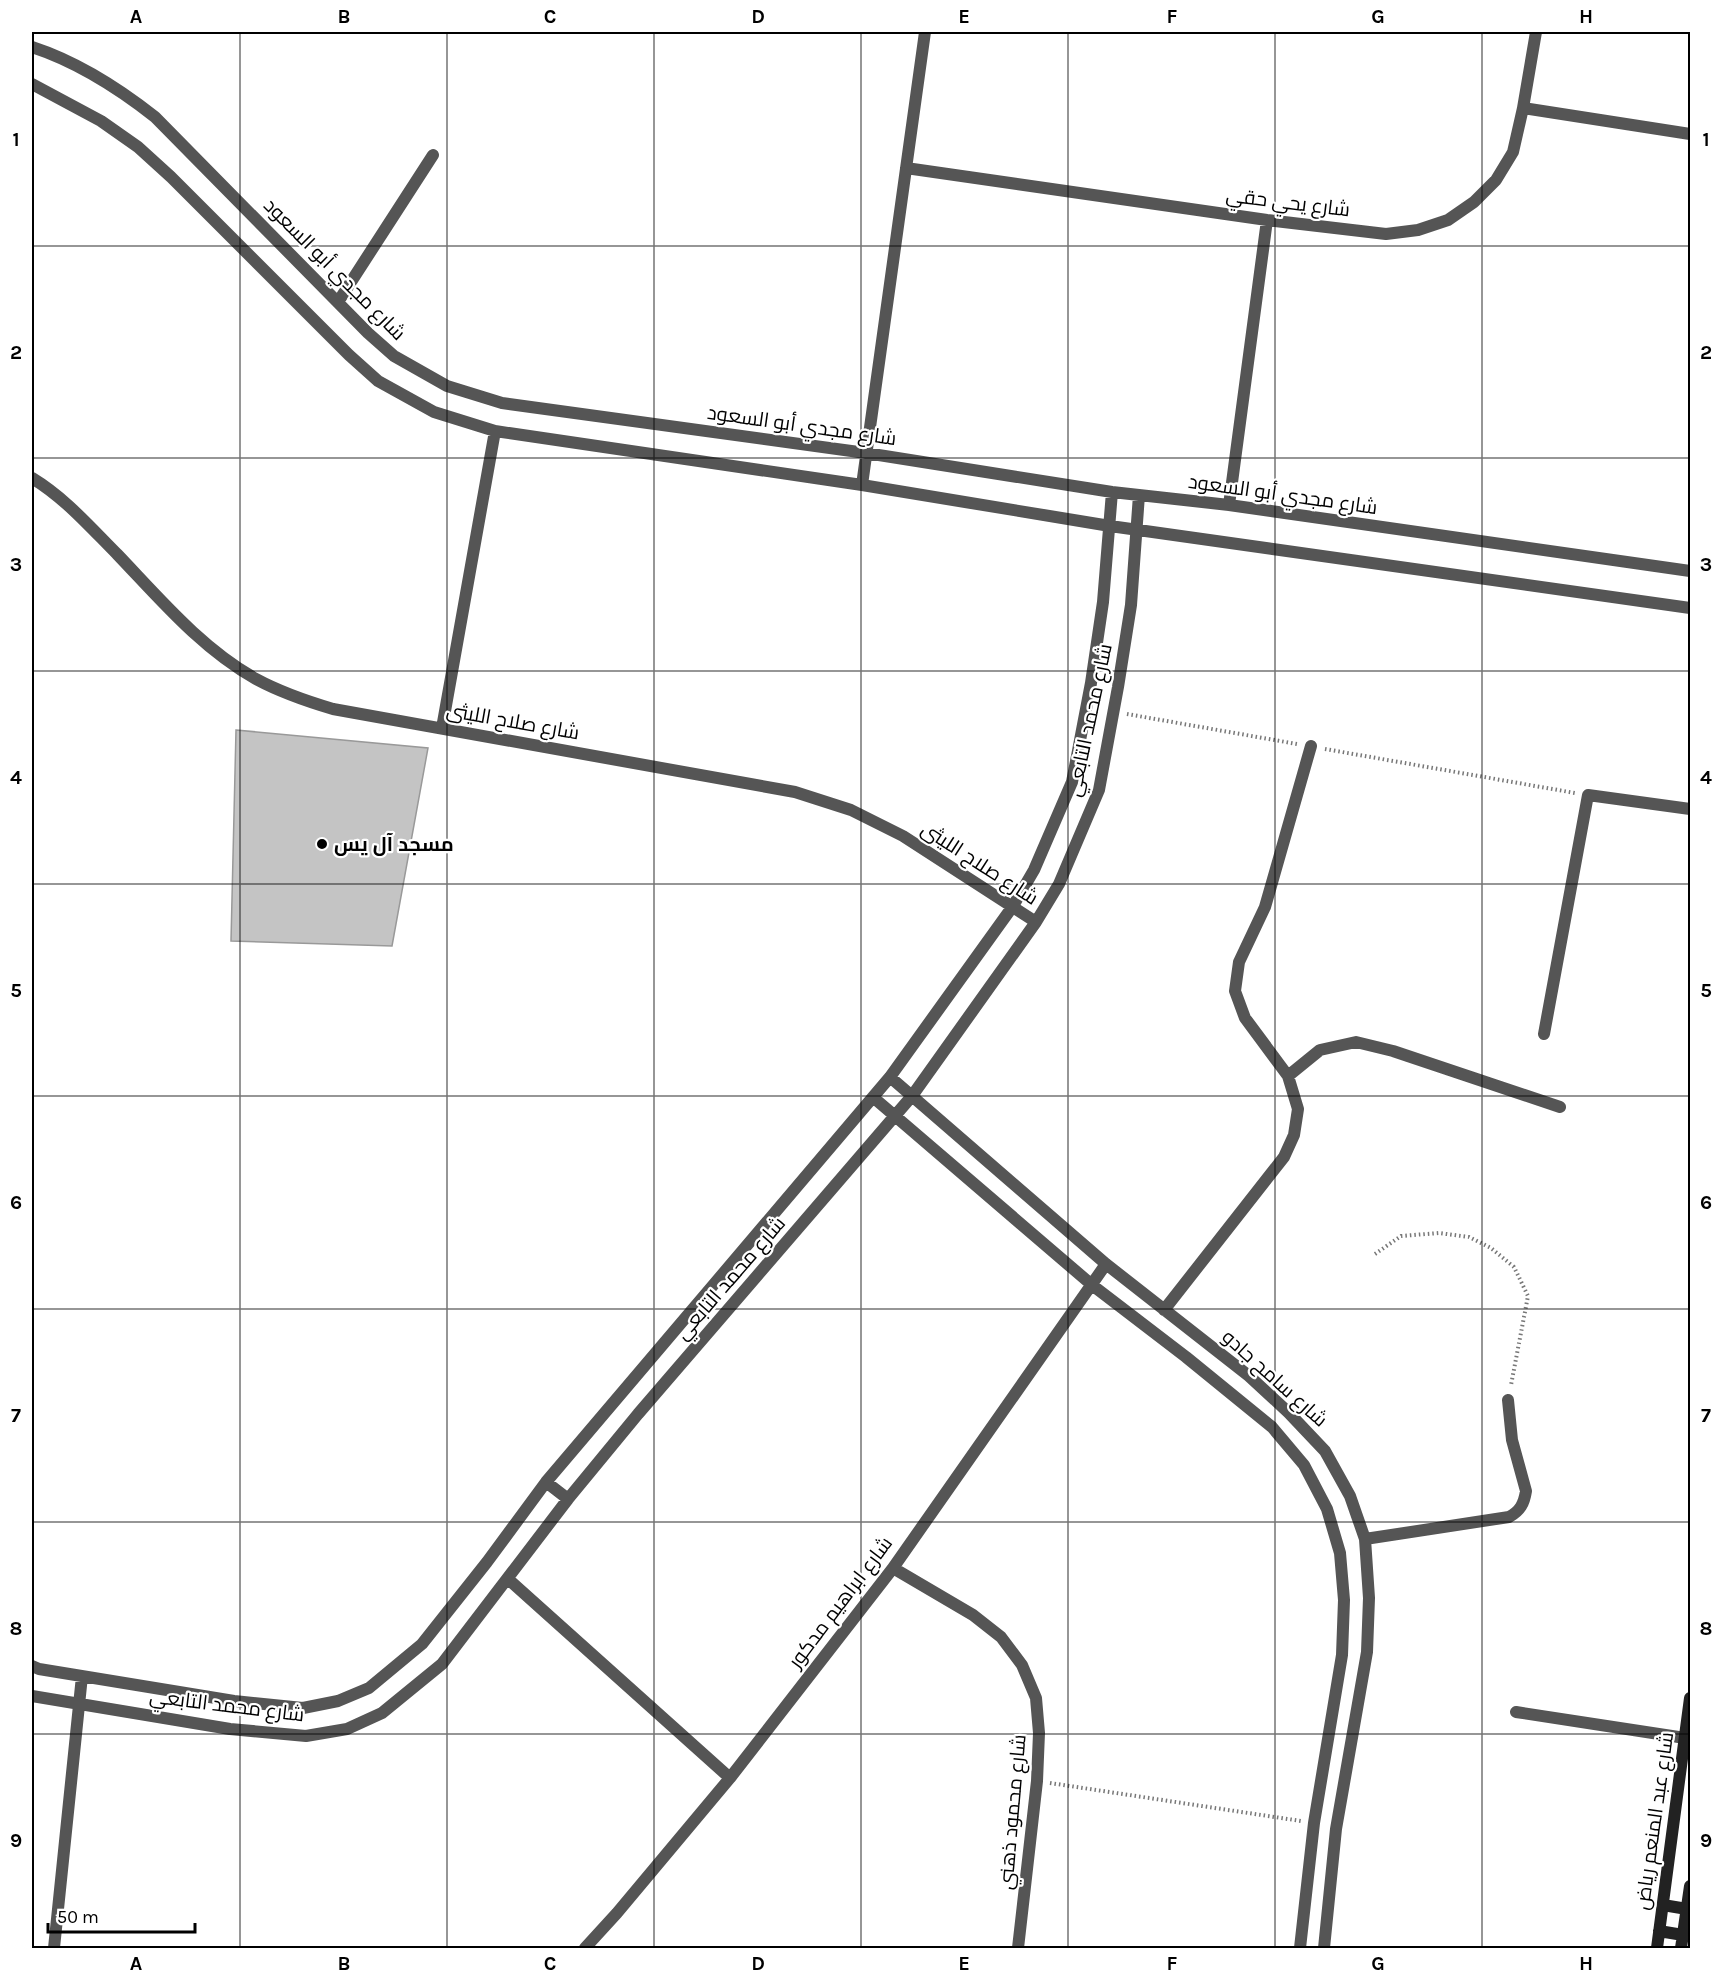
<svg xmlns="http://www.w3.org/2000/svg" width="1722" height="1980" viewBox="0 0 1722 1980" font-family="Karla,Cairo,sans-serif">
<rect width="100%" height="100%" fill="#fff"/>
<path fill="#c4c4c4" stroke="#999" stroke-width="1.5" d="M236 730 428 748 392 946 231 941Z"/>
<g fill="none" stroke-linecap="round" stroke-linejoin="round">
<path stroke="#777" stroke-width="4" stroke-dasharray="1.5 3" stroke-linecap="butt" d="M1127 714 1297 744
M1325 749 1575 793
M1375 1254 1401 1236 1439 1233 1469 1237 1491 1248 1514 1267 1528 1296 1511 1385
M1050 1783 1301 1821"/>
<path stroke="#555" stroke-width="12" d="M32 47C78 62 117 87 155 117L368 333 394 356 447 386 502 403 866 453 1112 492 1229 505 1690 571
M32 84 101 121 138 147 171 177 349 355 378 381 434 412 495 431 862 485 1110 526 1690 608
M1523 108 1690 134
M906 168 1267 220 1386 234 1418 230 1448 220 1474 202 1496 180 1513 152 1523 108 1536 32
M338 302 433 155
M32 478C65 498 90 527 117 554 160 599 201 648 256 679 280 692 306 701 333 709L795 792 851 810 903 836 1036 922
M862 485 925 32
M1229 505 1267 220
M442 728 495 431
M1544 1034 1588 795 1690 809
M1288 1076 1320 1050 1356 1042 1393 1051 1560 1107
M890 1077 1106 1264 1249 1376 1289 1413 1325 1451 1350 1496 1365 1539 1369 1598 1367 1652 1336 1829 1324 1948
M874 1098 1092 1285 1186 1357 1272 1427 1304 1465 1327 1509 1340 1553 1344 1600 1342 1655 1314 1823 1300 1948
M1164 1310 1284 1157 1294 1135 1298 1109 1288 1076 1245 1018 1235 991 1239 962 1265 907 1311 746
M546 1482 568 1499
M1365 1539 1509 1517C1520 1511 1524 1504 1526 1491L1512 1440 1508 1400
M893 1568 973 1615 1001 1637 1022 1665 1036 1698 1039 1733 1037 1781 1018 1948
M508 1579 730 1778
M32 1666 39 1669 234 1701 303 1708 338 1701 369 1688 422 1644 487 1562 546 1482 890 1077 1013 906 1034 870 1072 782 1091 683 1103 602 1112 492
M32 1696 230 1729 306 1736 347 1729 382 1713 442 1664 568 1499 638 1414 912 1096 1036 922 1059 884 1099 790 1118 687 1131 605 1139 495
M1516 1712 1685 1738
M54 1948 82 1676
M585 1948 617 1913 730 1778 893 1568 1106 1264"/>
<path stroke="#222" stroke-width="12" d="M1663 1905 1687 1909
M1659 1931 1683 1935
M1657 1948 1690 1698
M1681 1948 1690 1886"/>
</g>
<path fill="none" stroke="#000" stroke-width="1.5" stroke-opacity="0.55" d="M240 32V1948M447 32V1948M654 32V1948M861 32V1948M1068 32V1948M1275 32V1948M1482 32V1948M32 246H1690M32 458H1690M32 671H1690M32 884H1690M32 1096H1690M32 1309H1690M32 1522H1690M32 1734H1690"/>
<circle fill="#000" stroke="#fff" stroke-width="2" cx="322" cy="844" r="6"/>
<g text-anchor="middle" stroke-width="4.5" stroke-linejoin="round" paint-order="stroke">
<g font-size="20" fill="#000" stroke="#fff">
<text transform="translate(1288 202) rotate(7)" y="7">شارع يحي حقي</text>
<text transform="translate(335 269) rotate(45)" y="7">شارع مجدي أبو السعود</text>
<text transform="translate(802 425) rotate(8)" y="7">شارع مجدي أبو السعود</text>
<text transform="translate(1283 494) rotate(8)" y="7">شارع مجدي أبو السعود</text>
<text transform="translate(1089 720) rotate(-78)" y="7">شارع محمد التابعي</text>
<text transform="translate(513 721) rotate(10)" y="7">شارع صلاح الليثى</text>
<text transform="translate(980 863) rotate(33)" y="7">شارع صلاح الليثى</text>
<text transform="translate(730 1278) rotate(-49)" y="7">شارع محمد التابعي</text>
<text transform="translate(1275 1378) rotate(42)" y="7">شارع سامح جادو</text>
<text transform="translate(840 1602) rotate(-53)" y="7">شارع ابراهيم مدكور</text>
<text transform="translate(227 1705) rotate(7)" y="7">شارع محمد التابعي</text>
<text transform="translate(1012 1812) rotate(-85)" y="7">شارع محمود ذهني</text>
<text transform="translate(1654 1821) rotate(-82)" y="7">شارع عبد المنعم رياض</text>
</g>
<g font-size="20" font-weight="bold" fill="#000" stroke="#fff" text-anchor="start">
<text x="334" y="851">مسجد آل يس</text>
</g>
</g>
<rect width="1722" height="1980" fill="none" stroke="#ffffff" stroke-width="66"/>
<path d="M48 1923v9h147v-9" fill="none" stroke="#000000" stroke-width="3"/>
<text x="57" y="1923" font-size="18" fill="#000000" stroke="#ffffff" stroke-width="4.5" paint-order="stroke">50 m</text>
<rect x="33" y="33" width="1656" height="1914" fill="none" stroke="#000" stroke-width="2"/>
<g font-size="20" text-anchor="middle" font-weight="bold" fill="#000">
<text x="136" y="23">A</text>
<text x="344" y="23">B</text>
<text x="550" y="23">C</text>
<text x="758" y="23">D</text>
<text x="964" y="23">E</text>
<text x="1172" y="23">F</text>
<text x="1378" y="23">G</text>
<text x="1586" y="23">H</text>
<text x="16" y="146">1</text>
<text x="1706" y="146">1</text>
<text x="16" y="359">2</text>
<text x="1706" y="359">2</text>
<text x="16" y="571">3</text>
<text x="1706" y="571">3</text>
<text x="16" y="784">4</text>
<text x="1706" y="784">4</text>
<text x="16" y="997">5</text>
<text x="1706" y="997">5</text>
<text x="16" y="1209">6</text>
<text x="1706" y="1209">6</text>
<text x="16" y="1422">7</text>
<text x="1706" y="1422">7</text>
<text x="16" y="1635">8</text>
<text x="1706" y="1635">8</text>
<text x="16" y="1847">9</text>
<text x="1706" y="1847">9</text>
<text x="136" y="1970">A</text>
<text x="344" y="1970">B</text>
<text x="550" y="1970">C</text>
<text x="758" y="1970">D</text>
<text x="964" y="1970">E</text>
<text x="1172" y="1970">F</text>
<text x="1378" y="1970">G</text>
<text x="1586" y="1970">H</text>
</g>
</svg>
